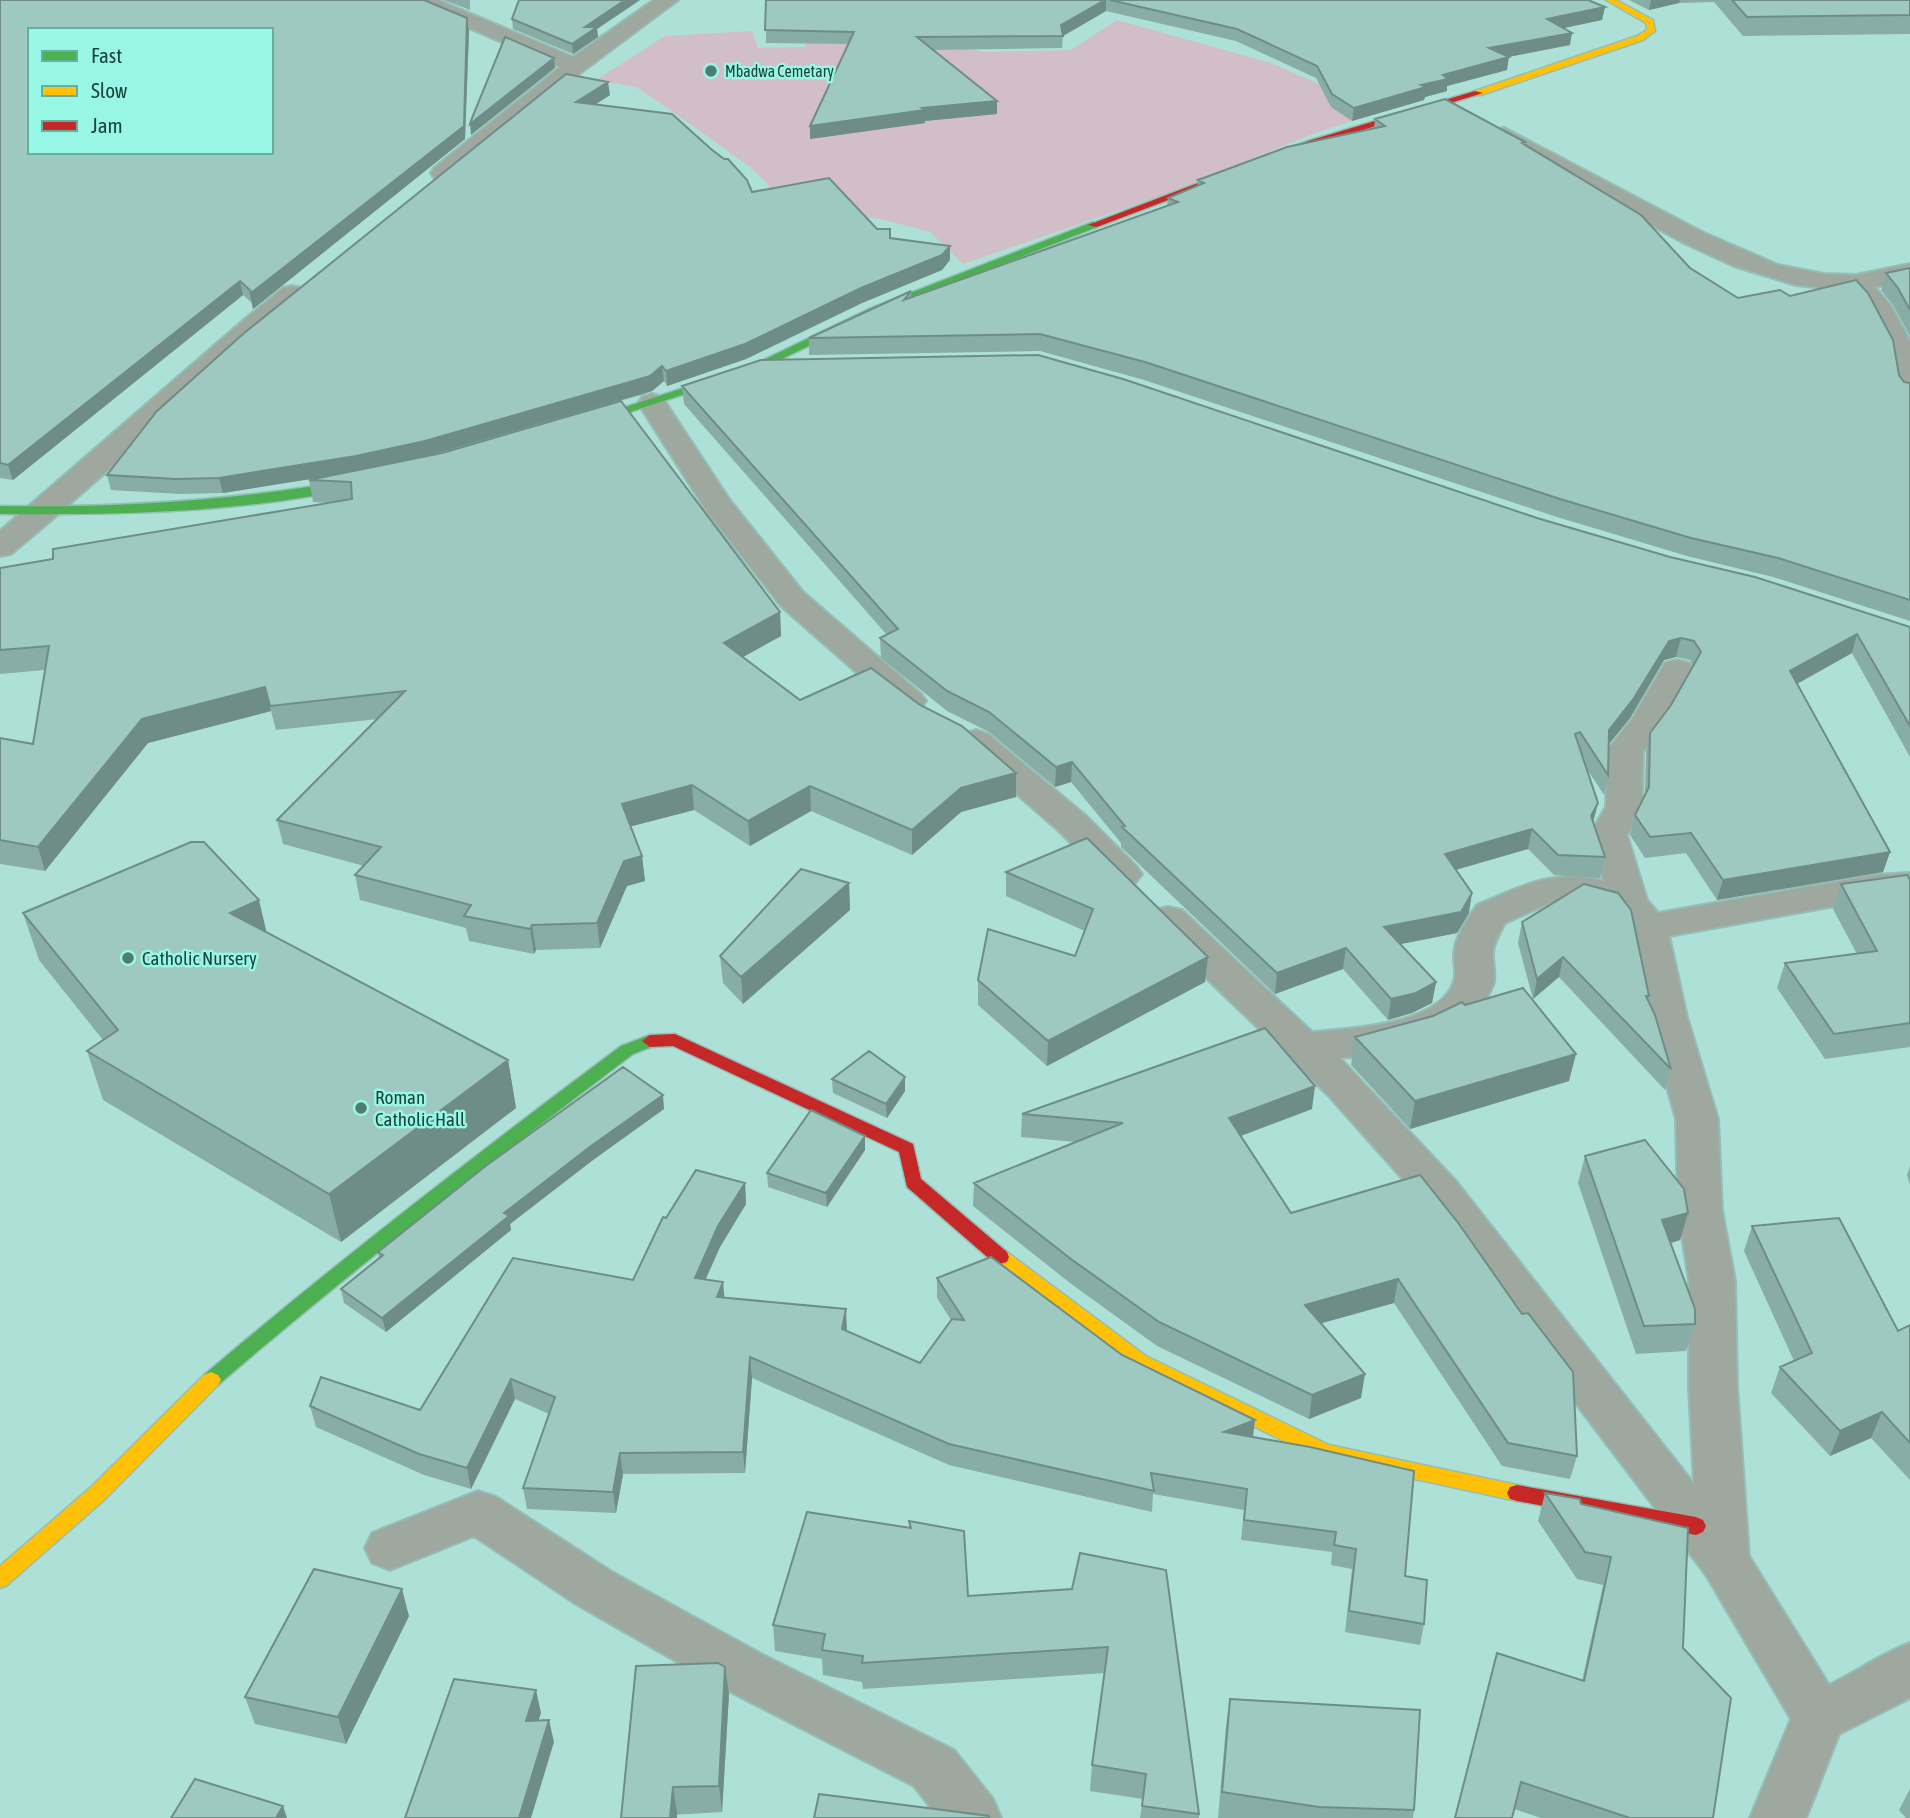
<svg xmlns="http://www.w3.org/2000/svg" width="1910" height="1818" viewBox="0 0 1910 1818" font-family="'Asap Condensed',sans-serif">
<rect width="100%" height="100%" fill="#ade1d7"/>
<path fill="#d2bec6" d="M1117 20 1271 63 1380 111 1310 135 1161 196 963 264 930 232 881 219 782 207 766 182 750 167 679 116 636 87 596 80 665 36 752 31 758 48 805 47 811 33 941 38 982 52 1071 50Z"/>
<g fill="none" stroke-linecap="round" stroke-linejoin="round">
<g stroke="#94beb6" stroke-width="4">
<path id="street" d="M410 0H438L573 57 654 0H678L583 71 452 178 443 180 434 178 431 173 434 168 560 67 413 4Z
M1504 128 1702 232 1778 265 1824 274 1856 275 1910 264V280L1875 287 1891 306 1910 341V400L1900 397 1896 391 1891 357 1866 309 1849 291 1796 285 1734 266 1684 243 1496 140 1492 135 1496 130Z
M292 286 301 288 305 294 301 300 48 523 11 554 0 556V531L245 319 283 288Z
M652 394 662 397 729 499 803 592 921 694 926 701 921 708 909 711 897 708 781 606 706 510 638 403 642 397Z
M1677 660 1689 663 1694 670 1664 723 1643 752 1642 807 1627 835 1647 900 1658 913 1874 875 1910 873V897L1874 899 1669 936 1687 1017 1718 1119 1722 1210 1735 1281 1737 1386 1749 1556 1829 1685C1856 1672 1883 1653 1910 1643V1698L1839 1734 1806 1818H1750L1791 1719 1706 1575 1423 1202 1328 1095 1154 928 1149 919 1154 910 1168 907 1182 910 1312 1032C1349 1029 1441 1025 1454 981 1457 972 1453 962 1454 954 1455 936 1468 919 1477 905 1523 886 1553 868 1604 881L1589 835 1606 807 1607 751 1632 719 1665 663ZM1554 901 1588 902 1615 911 1629 929 1647 1017 1676 1119 1678 1210 1689 1281V1386L1694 1484 1455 1180 1340 1058C1394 1053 1470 1042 1493 985 1497 974 1492 963 1493 952 1494 942 1500 932 1505 923Z
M976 730 988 734 1085 815 1136 866 1142 874 1136 882 1123 886 1110 882 1059 831 964 748 958 741 964 734Z
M478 1491 496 1497 612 1572 761 1654 954 1750 993 1799 1001 1818H939L914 1786 723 1688 576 1604 474 1536 390 1570 372 1563 365 1548 372 1533Z"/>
</g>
<g stroke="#94beb6" stroke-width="3">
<path id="fast" d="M1093 222 1098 225 1097 227 877 313 761 369 581 428H573L571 425 753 365 869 309Z
M363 478 367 479V485C248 513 122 515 0 514V506C122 508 242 500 363 478Z
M650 1035 656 1037 658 1041 656 1045 633 1054C492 1161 352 1270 218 1385L211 1388 204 1385 201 1380 204 1375C339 1260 479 1152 621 1046Z"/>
</g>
<g stroke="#94beb6" stroke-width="3">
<path id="slow" d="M1606 0H1616L1653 20 1655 31 1643 40 1481 95H1475V91L1637 36 1647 30 1646 23Z
M1000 1250 1007 1252 1146 1356 1329 1445 1517 1485 1524 1487 1527 1493 1524 1499 1517 1501 1318 1458 1132 1366 993 1262 991 1257 993 1252Z
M211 1372 218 1375 221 1380 218 1385 104 1500 7 1585 0 1588V1566L90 1488 204 1375Z"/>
</g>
<g stroke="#94beb6" stroke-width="3">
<path id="jam" d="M1475 91 1483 93 1314 145 1097 227 1088 225 1308 141Z
M675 1034 913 1144 921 1179 1007 1252 1009 1257 1007 1262 1000 1264 993 1262 907 1187 899 1152 673 1046 650 1047 642 1041 650 1035Z
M1517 1485 1696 1517 1703 1520 1706 1526 1703 1532 1696 1535 1517 1501 1510 1499 1507 1493 1510 1487Z"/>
</g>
<use href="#street" fill="#9ea89e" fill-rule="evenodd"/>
<use href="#fast" fill="#4caf50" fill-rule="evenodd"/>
<use href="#slow" fill="#ffc107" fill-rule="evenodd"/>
<use href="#jam" fill="#c62828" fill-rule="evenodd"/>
</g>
<path fill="#88ada6" d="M0 0 469 31 465 139 253 309 252 303 243 295 13 480 0 478Z
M444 0H470V10Z
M519 0H640L597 29 598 37 573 54 513 29 512 19Z
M766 0H1588L1605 7 1602 20 1563 28 1570 45 1508 57 1507 70 1447 86V91L1425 97 1424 100 1352 121 1331 107 1316 78 1236 41 1106 11 1063 36 1062 48 932 50 997 114 925 121V123L810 139V126L848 44 766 43Z
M1629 0H1910V34L1743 36 1714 2 1679 3 1649 10Z
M566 74 610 95 595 105 752 192 877 229 890 238 950 260 942 270 862 303 746 359 667 386 664 381 652 391 641 395 430 456 780 612 781 636 742 657 800 700 1016 797 961 812 912 855 811 811 750 846 694 810 631 826 642 856 645 881 627 886 600 948 536 950 534 954 469 941 466 928 360 900 355 875 364 866 283 844 277 820 378 719 276 730 271 711 148 743 45 871 0 864V738L33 744 45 670 0 674V568L53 559 329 503 313 502 309 480 312 479 223 493 180 494 111 490 107 475Z
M1375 119 1525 145 1690 268 1738 298 1899 375 1904 382 1910 383V621L1773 577 1687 556 1557 517 1144 380 1040 351 809 355V338L911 291V297L1167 206 1168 198 1197 186 1198 180 1374 128Z
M1910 268V336L1893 305 1881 290 1886 273Z
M682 386 1537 518 1910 627V757L1852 653 1797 684 1890 852 1883 872 1717 900 1686 853 1645 858 1630 835 1635 815 1645 796 1646 753 1650 733 1671 705 1693 666 1690 660 1676 657 1664 660 1630 718 1609 744 1608 775 1604 795 1587 769 1593 823 1605 857 1600 878 1554 875 1528 849 1456 870 1469 913 1457 933 1400 944 1436 982 1432 1003 1412 1013 1388 1020 1343 969 1275 994 1121 847V843L1071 782 1055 787 989 732 947 711 881 658 880 638 887 635 684 404Z
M1087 838 1205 982 1047 1066 978 1005V980L1075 956 1085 931 1006 896V872Z
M1910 880V1047L1825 1059 1777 988 1785 963 1857 954 1833 909 1841 884Z
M849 883 850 910 743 1004 723 983 720 956Z
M23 913 267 933 508 1060 516 1108 341 1242 103 1100 87 1051 103 1040 39 960Z
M1522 922 1649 996 1648 1001 1671 1069 1665 1090 1559 977 1533 999 1518 943Z
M1465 1005 1569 1081 1410 1129 1351 1065 1355 1037 1433 1016Z
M905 1077V1091L887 1118 833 1093 832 1079Z
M664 1109 593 1160 510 1224 511 1230 386 1332 344 1303 341 1289 379 1258 378 1252Z
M1312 1109 1241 1136 1291 1213 1420 1175 1577 1456 1570 1479 1502 1466 1394 1303 1321 1323 1361 1398 1309 1419 1157 1346 1070 1283 973 1206 974 1183 1075 1142 1021 1137 1022 1114Z
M865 1136V1150L827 1207 768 1187 767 1173Z
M1585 1156 1688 1213 1680 1240 1671 1243 1695 1324 1686 1351 1636 1354 1578 1183Z
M1910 1166V1185L1907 1175Z
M745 1183 746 1204 720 1247 706 1279 724 1298 846 1331 920 1363 951 1320 937 1298V1278L1122 1355 1255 1420 1253 1437 1405 1576 1424 1624 1420 1645 1345 1632 1352 1569 1331 1565 1332 1552 1241 1540 1244 1510 1153 1494 1152 1512 949 1465 752 1378 745 1473 623 1474 616 1513 527 1509 523 1488 549 1414 515 1399 471 1489 424 1475 316 1427 310 1406 420 1410 633 1280 666 1218Z
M1752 1226 1898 1331 1910 1325V1480L1871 1438 1830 1456 1771 1393 1780 1367 1794 1361 1744 1251Z
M1545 1493 1581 1504 1683 1648 1713 1818H1541L1514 1809 1454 1818 1582 1681 1603 1585 1577 1579 1538 1521Z
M909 1521 968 1596 1072 1589 1080 1553 1199 1814V1818H1140L1143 1799 1090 1791 1092 1765 1105 1673 863 1689 862 1682 823 1675 822 1659 775 1651 773 1625 910 1528Z
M409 1616 346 1744 255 1724 245 1697Z
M729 1694 722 1812 621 1818Z
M1230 1699 1414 1810 1413 1818H1218L1226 1726Z
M1910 1789V1818H1906L1899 1810Z"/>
<path fill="#6f8d87" d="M625 0H640L597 29 598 37 573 54 572 44 585 27Z
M1105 0H1106V11L1063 36 1061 25Z
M1651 0H1680L1679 3 1649 10Z
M1605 7 1602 20 1545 32 1547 19Z
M467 18 469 31 465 139 253 309 250 294Z
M1572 33 1570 45 1487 61 1489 48Z
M1509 57 1507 70 1447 86V91L1425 97 1424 100 1352 121 1354 108 1421 85 1443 75Z
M554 58 555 68 471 135 470 124Z
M608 82 610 95 578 115 576 102Z
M997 101V114L925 121V123L810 139V126L922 108Z
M950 246V260L942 270 862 303 746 359 667 386 666 371Z
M240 281 243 295 13 480 8 465Z
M662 366 664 381 652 391 427 456 359 471 223 493 219 478Z
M780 612 781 636 725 667 724 643Z
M1857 634 1852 653 1784 691 1790 671Z
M1681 638 1676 657 1664 660 1630 718 1605 749 1609 730 1669 641Z
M265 687 271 711 148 743 45 871 38 847 142 719Z
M1072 762 1071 782 1055 787 1056 767Z
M1016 773V797L961 812 912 855V830L961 788Z
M692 785 694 810 625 828 622 804Z
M810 786 811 811 750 846 748 821Z
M1598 803 1593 823 1591 816Z
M1532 829 1528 849 1441 874 1445 854Z
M1890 852 1883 872 1717 900 1723 880Z
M642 856 645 881 627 886 600 948 597 923 624 861Z
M849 883 850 910 743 1004 741 977Z
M1472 893 1469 913 1457 933 1381 948 1384 927Z
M259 900 270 947 230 913Z
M532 925 536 950 534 954 530 929Z
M1346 948 1343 969 1275 994 1277 973Z
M1208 957 1205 982 1047 1066 1048 1041Z
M1563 957 1559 977 1533 999 1537 979Z
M1436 982 1432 1003 1412 1013 1388 1020 1391 999Z
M1576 1054 1569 1081 1410 1129 1415 1101Z
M508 1060 516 1108 341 1242 329 1194Z
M905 1077V1091L887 1118 886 1104Z
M1315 1086 1312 1109 1227 1141 1229 1118Z
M663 1095 664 1109 593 1160 510 1224 511 1230 386 1332 382 1318 504 1213 591 1146Z
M865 1136V1150L827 1207 826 1193Z
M745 1183 746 1204 720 1247 697 1298 695 1278 718 1226Z
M1688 1213 1680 1240 1654 1248 1662 1220Z
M1398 1279 1394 1303 1301 1329 1305 1305Z
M723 1282 725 1303 717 1297Z
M846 1309 847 1330 843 1350 842 1329Z
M750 1357 752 1378 745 1473 743 1452Z
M1365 1374 1361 1398 1309 1419 1312 1395Z
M511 1379 515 1399 471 1489 467 1468Z
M1882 1412 1871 1438 1830 1456 1840 1431Z
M1255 1420 1252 1441 1224 1432Z
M620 1453 623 1474 616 1513 613 1492Z
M402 1589 409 1616 346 1744 338 1717Z
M725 1667 729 1694 722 1812 719 1786Z
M536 1690 541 1713 531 1743 526 1721Z
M549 1720 554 1742 531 1818H519Z
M673 1787 677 1814V1818H670Z
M283 1806 287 1818H276Z"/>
<path fill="#9ec9c1" stroke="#6f8d87" stroke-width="2" fill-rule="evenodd" d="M0 0H424L467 18 464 126 250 294 252 292 240 281 8 465 0 463ZM30 30H271V152H30Z
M519 0H625L585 27H597L572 44 512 19Z
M766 0H1105L1061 25 1063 36 917 37 997 101 922 108 925 110 810 126 854 32 765 30Z
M1110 0H1588L1605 7 1547 19 1572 33 1489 48 1509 57 1443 75 1448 79 1421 85 1426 87 1354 108 1332 94 1317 66 1237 29Z
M1732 0H1910V15L1747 17Z
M505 37 554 58 470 124 472 118Z
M566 74 608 82 576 102 672 114 711 149 724 159H728L747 180 752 192 829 178 877 229H890V238L950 246 942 255 861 288 745 344 666 371 662 366 650 376 640 379 425 441 356 456 219 478 176 479 107 475 157 411 243 334Z
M1445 99 1525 142 1522 143 1641 215 1690 268 1738 298 1780 290 1790 296 1856 280 1868 293 1893 340 1899 375 1904 382 1910 383V600L1778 558 1691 538 1560 499 1145 362 1040 334 809 338 911 291 904 300 1178 202 1168 198 1204 183 1198 180 1209 176 1287 147 1385 126 1375 119Z
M1910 268V310L1898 288 1886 273Z
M1038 355 1123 379 1537 518 1670 557 1755 577 1910 627V726L1857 634 1790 671 1890 852 1723 880 1691 833 1650 837 1635 815 1649 787 1650 733 1671 705 1701 652 1694 641 1681 638 1669 641 1634 698 1609 730 1608 775 1580 732 1575 734 1598 803 1591 816 1605 857 1558 855 1532 829 1445 854 1472 893 1461 912 1384 927 1436 982 1416 993 1391 999 1346 948 1277 973 1122 827 1125 826 1072 762 1056 767 989 712 947 691 880 638 898 629 682 386 761 360Z
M621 401 780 612 724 643 800 700 871 668 920 705 962 726 1016 773 961 788 912 830 810 786 748 821 692 785 622 804 642 856 624 861 597 923 532 925 530 929 464 916 471 905 355 875 381 847 277 820 405 691 270 706 265 687 142 719 38 847 0 840V738L33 744 49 646 0 650V568L53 559V549L352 499 351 482 309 480 442 453Z
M1087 838 1208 957 1048 1041 978 980 988 929 1075 956 1093 909 1006 872Z
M191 842H204L259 900 230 913 508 1060 329 1194 87 1051 118 1030 23 913Z
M801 869 849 883 741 977 720 956Z
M1907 875 1910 880V1023L1834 1034 1785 963 1877 951 1841 884Z
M1584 884 1618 893 1631 910 1649 996H1646L1655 1015 1671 1069 1563 957 1537 979 1522 922Z
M1523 988 1576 1054 1415 1101 1355 1037 1433 1016 1462 1002 1465 1005Z
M1265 1028 1315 1086 1229 1118 1291 1213 1420 1175 1459 1224 1522 1314 1528 1313 1573 1372 1577 1456 1508 1443 1398 1279 1305 1305 1365 1374 1312 1395 1159 1322 1071 1259 974 1183 1123 1123 1022 1114Z
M869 1051 905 1077 886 1104 832 1079Z
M623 1067 663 1095 591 1146 504 1213 509 1216 382 1318 341 1289 383 1255 378 1252 487 1165Z
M811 1110 865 1136 826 1193 767 1173Z
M1645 1140 1684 1189 1688 1213 1662 1220 1695 1309V1324L1644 1326 1585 1156Z
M696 1170 745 1183 718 1226 695 1278 723 1282 717 1297 846 1309 842 1329 920 1363 952 1319 964 1320 937 1278 991 1257 1122 1355 1255 1420 1224 1432 1310 1447 1414 1471 1405 1576 1427 1580 1424 1624 1349 1611 1356 1549 1334 1545 1336 1532 1244 1520 1247 1489 1151 1473 1154 1491 949 1444 750 1357 743 1452 620 1453 613 1492 523 1488 555 1397 511 1379 467 1468 419 1454 310 1406 321 1377 420 1410 513 1258 633 1280 663 1217 666 1218Z
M1839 1218 1898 1331 1910 1325V1443L1882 1412 1840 1431 1780 1367 1812 1353 1752 1226Z
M1545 1493 1580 1499 1581 1504 1688 1528 1683 1648 1731 1698 1713 1818H1630L1521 1782 1512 1818H1455L1497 1653 1584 1681 1611 1557 1585 1552Z
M807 1512 911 1528 909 1521 964 1531 968 1596 1072 1589 1080 1553 1166 1570 1199 1814 1142 1806 1146 1774 1092 1765 1108 1647 862 1663 863 1656 822 1650 825 1634 773 1625Z
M314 1569 402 1589 338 1717 245 1697Z
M718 1663 725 1667 719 1786 673 1787 670 1818H621L636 1666Z
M454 1679 536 1690 526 1721 549 1720 519 1818H405Z
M1230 1699 1420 1710 1414 1810 1319 1807 1222 1792Z
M195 1779 283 1806 276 1818H171Z
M819 1794 989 1816V1818H814Z"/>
<g fill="#4e7b72" stroke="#97f7e4" stroke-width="2.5">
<circle cx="711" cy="71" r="7"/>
<circle cx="128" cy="958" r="7"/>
<circle cx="361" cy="1108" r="7"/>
</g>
<g text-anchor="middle" stroke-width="5" stroke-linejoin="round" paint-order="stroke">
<g font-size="16" fill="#1b443c" stroke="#97f7e4" text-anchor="start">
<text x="725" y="77">Mbadwa Cemetary</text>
</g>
<g font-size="19" fill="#1b443c" stroke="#97f7e4" text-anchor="start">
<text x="142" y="965">Catholic Nursery</text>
<text x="375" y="1104">Roman<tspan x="375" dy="22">Catholic Hall</tspan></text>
</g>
</g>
<rect x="28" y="28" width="245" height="126" fill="#97f7e4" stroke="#65afa1" stroke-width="2"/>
<rect x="42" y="51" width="35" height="10" fill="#4caf50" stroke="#65afa1" stroke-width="2"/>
<text x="91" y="63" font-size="21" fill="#1b443c">Fast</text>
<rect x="42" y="86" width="35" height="10" fill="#ffc107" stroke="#65afa1" stroke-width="2"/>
<text x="91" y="98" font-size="21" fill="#1b443c">Slow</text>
<rect x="42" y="121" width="35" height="10" fill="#c62828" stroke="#65afa1" stroke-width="2"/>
<text x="91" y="133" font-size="21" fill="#1b443c">Jam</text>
</svg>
